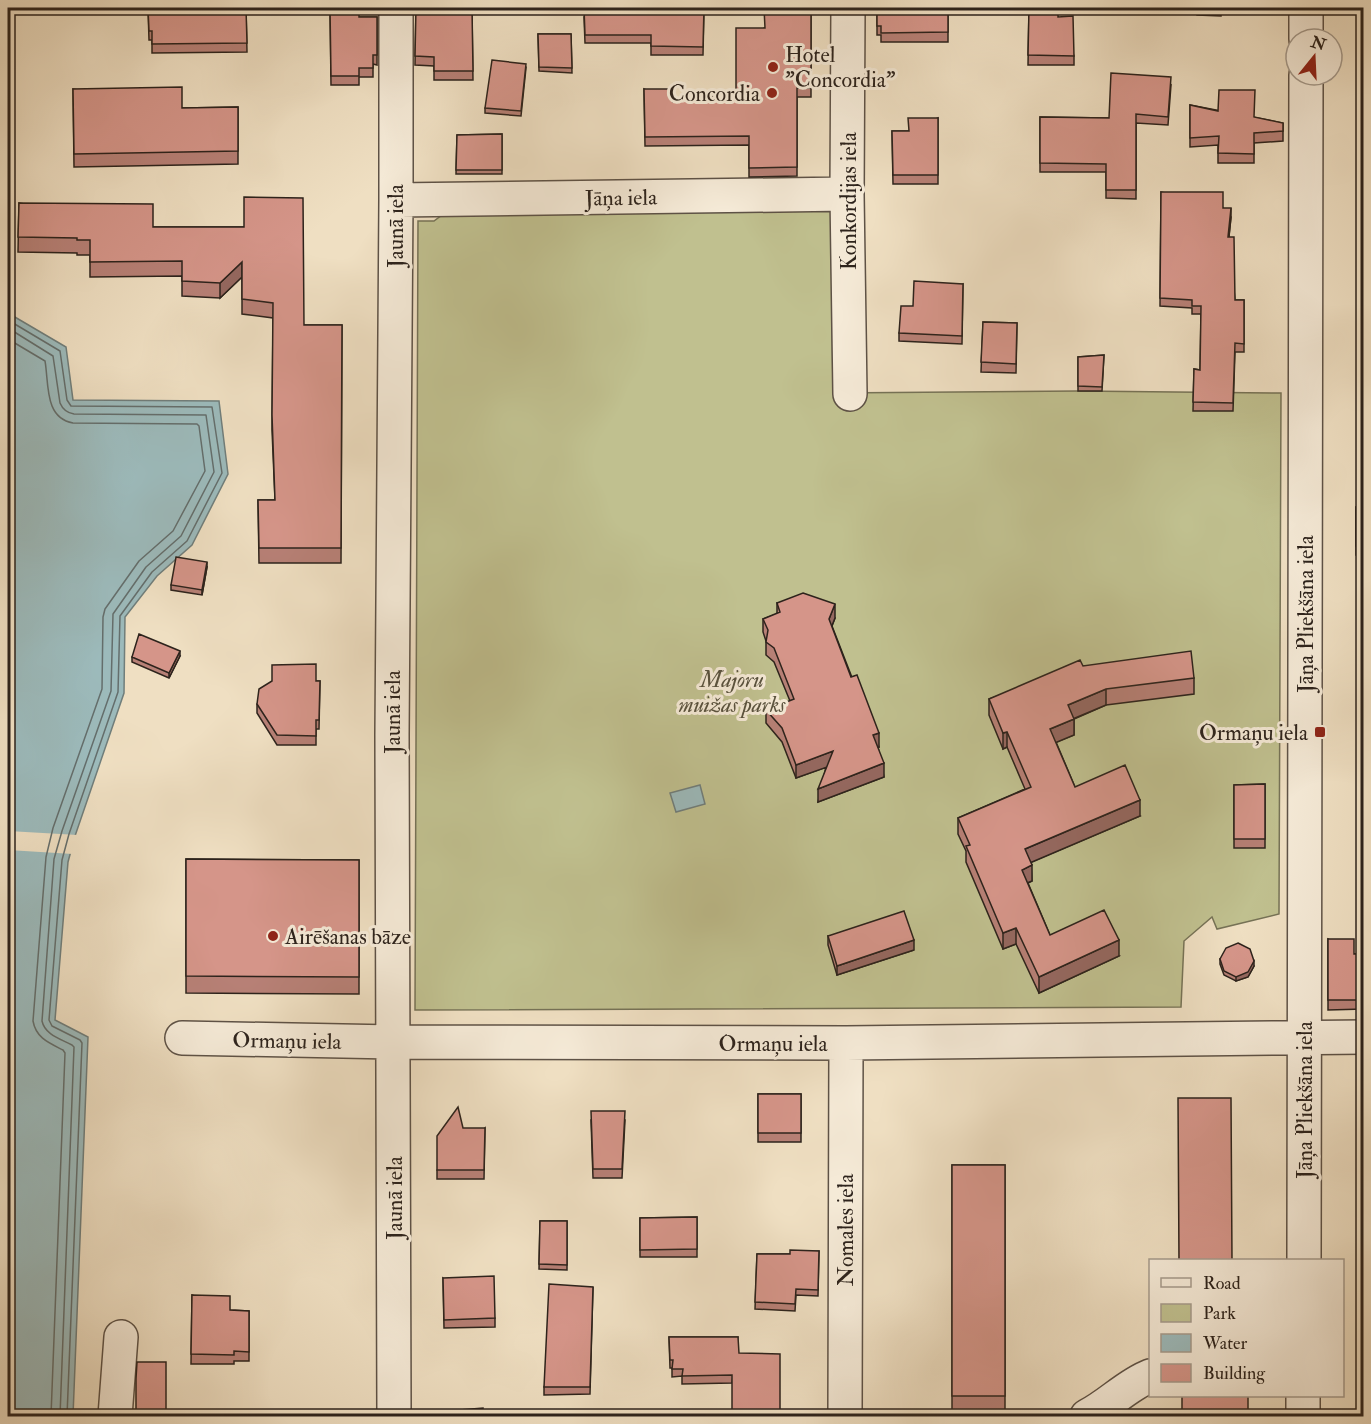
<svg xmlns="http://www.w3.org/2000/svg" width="1371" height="1424" viewBox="0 0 1371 1424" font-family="'IM FELL Double Pica',serif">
<rect width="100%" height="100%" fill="#efdfc2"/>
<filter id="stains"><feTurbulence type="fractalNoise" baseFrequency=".00333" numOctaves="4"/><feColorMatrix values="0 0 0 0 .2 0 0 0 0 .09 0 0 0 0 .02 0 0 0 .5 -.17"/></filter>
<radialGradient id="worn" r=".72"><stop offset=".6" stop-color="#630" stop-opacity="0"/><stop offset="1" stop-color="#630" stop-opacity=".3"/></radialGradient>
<path fill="#c0c08f" stroke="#767256" stroke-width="1.5" d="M831 210 833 393 1078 391 1281 393 1279 914 1217 929 1212 917 1184 941 1181 1007 415 1010 418 221H434L446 212Z"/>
<path fill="#9cbabb" stroke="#707e7b" stroke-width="1.5" d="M8 313 66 347 73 400 219 401 228 474 192 545 157 576 125 617 124 693 75 836 68 862 55 1020 88 1037 73 1416H8Z
M700 785 705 804 676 812 670 793Z"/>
<path fill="#efdfc2" d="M8 831 78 835 73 854 8 850Z"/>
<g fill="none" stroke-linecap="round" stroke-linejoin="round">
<path stroke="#646e6c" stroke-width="1.5" d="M8 320 60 351 67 400 71 406 212 407 222 473 187 541 152 572 120 616 118 692 69 834 62 860 49 1020 52 1026 80 1040 82 1043 67 1416
M8 328 53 356 60 403C63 410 67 413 74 414L206 415 214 472 181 536 146 567 113 614 111 691 62 831 54 859 42 1021C45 1035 61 1039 72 1045L74 1047 60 1416
M8 339 45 361C49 383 44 418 73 423L197 424 199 426 205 471 173 531 139 561 105 609 103 617 102 689 53 828 46 857 33 1021C36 1038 49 1043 63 1050L65 1053 51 1416"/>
<g stroke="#5e5246" stroke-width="36">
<path id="street" d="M848 8 847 194 850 394
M1306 39V8
M396 200 847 194
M182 1038 393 1042 846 1043 1364 1037
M1304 1260 1306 75
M115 1416 121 1337
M394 1416 392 735 396 200V8
M845 1416 846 1043
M1087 1416C1109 1405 1127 1385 1150 1376
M1303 1416V1396"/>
</g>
<use href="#street" stroke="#f5ead7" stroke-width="33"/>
</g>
<path fill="#b78076" stroke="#2d231c" stroke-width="1.5" d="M148 8H246L247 52 152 53V40H149Z
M330 8 359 17H377V65L373 64V77H359V85H331Z
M416 8H484V11H472L473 80H434V66L415 65Z
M704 8 703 55H651V43H585L584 17Z
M811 8V97H797V176L749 177V145L645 146 644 89 673 102 736 93 764 28Z
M877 8H948V42H881V35H877Z
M1029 8 1058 17 1074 56V65H1028Z
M1197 8H1221V16L1197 15Z
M538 34H571L572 73 539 71Z
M526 68 521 116 485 113V108Z
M1171 85 1168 125 1136 123V199L1106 198V172H1040V117L1109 118Z
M73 89 182 108 238 107V164L74 167Z
M1190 105 1283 123V141L1254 143V163H1218V145L1190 147Z
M938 118V184H893L892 131H908Z
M502 134V174H456L457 135Z
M1161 192 1223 208 1231 217 1229 237 1235 300H1244V352H1235L1233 411H1193L1194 369 1200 370 1201 314H1192V308L1160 306Z
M19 203 153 227H244L304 325H342L341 563H259L258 500H275L272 430 273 318 242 314V277L220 298 182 296V276L90 277V255H77V253L18 252Z
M963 284 962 344 899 341V333L913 306Z
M983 322 1017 323 1016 373 981 372Z
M1104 355 1102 391H1078V357Z
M1356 507 1364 508V555H1356Z
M207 567 202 595 171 590V585Z
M777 603 835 618 832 626 879 747H878L884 777 818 802 826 767 796 778 782 742 766 723V710L790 701 774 662 766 655V641L763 632V619L777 614Z
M180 656 169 678 132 662V657Z
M1083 666 1194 678V694L1106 705 1074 719V735L1056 742 1075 787 1140 816 1031 862 1032 881 1028 883 1050 935 1119 956 1039 993 1016 944 1003 949 966 862V851L958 834V818L1025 789 1007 747 1003 749 989 715V699Z
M316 681H320L319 729H316V745H277L257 713V704Z
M1265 784V848H1234V785Z
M186 859 359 860V994L186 993Z
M828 936 914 950 837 975 828 945Z
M1328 939 1354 954H1364V1009L1328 1010Z
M1220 959 1254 966 1248 977 1236 981 1224 975 1220 964Z
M758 1094H801V1142H758Z
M1361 1113H1364V1185H1361Z
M591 1120H625L622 1178H593Z
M485 1128 484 1179H437V1170Z
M952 1165H1005V1416H952Z
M697 1217V1257H640V1218Z
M540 1221H567V1270L539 1269Z
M819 1251 818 1296 796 1295 795 1311 755 1309 757 1254H790Z
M443 1278 495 1318V1327L444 1328Z
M593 1287 590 1394 544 1395V1387Z
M192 1295 230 1310 249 1311V1361H234V1364H191Z
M669 1337H738L732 1383 682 1384V1376L672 1377V1368H670Z"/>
<path fill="#956860" stroke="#2d231c" stroke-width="1.5" d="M1231 208V217L1228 245V237Z
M242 262V277L220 298V283Z
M207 562V567L202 595V590Z
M835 604V618L829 633V619Z
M180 651V656L169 678V673Z
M1106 689V705L1068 721V705Z
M1074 719V735L1050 745V729Z
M1007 732V747L1003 749V733Z
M879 733V747L873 749V735Z
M833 751V765L796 778V765Z
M884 763V777L818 802V789Z
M1140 800V816L1025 865V849Z
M1032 865V881L1022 885V870Z
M1016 928V944L1003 949V933Z
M914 940V950L837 975V966Z
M1119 940V956L1039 993V977Z
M1254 961V966L1248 977 1236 981V977Z"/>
<path fill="#d59589" stroke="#2d231c" stroke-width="1.5" d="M148 8H246L247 43 152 44V31H149Z
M330 8 359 9V17H377V55H373V68H359V76H331Z
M416 8H472L473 71H434V57L415 56Z
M584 8H704L703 47 651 46V35H585Z
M764 8H811V88H797V167L749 168V136L645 137 644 89H673V102L736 93V28H765Z
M877 8H948V32L881 33V26H877Z
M1029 8H1058V17L1073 16 1074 56 1028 55Z
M1197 8H1221V11H1197Z
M538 34H571L572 68 539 67Z
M492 60 526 64 521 111 485 108Z
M1111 73 1171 77 1168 117 1136 114V190H1106V164L1040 163V117L1109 118Z
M182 87V108L238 107V151L74 154 73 89Z
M1219 90H1255L1254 117 1283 123V131L1254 133V154L1218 153 1219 136 1190 138V105L1218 111Z
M908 118H938V175H893L892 131H909Z
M502 134V170H456L457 135Z
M1161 192H1223V208H1231L1228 237H1234L1235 300H1244V344L1235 343 1233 403 1193 402 1194 369 1200 370 1201 306H1192V300L1160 298Z
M244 197 303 198 304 325H342L341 548H259L258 500H275L272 415 273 303 242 299V262L220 283 182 281V261L90 262V240H77V238L18 237 19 203 153 204V227H244Z
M914 281 963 284 962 336 899 333 901 306H913Z
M983 322 1017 323 1016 364 981 362Z
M1104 355 1102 387 1078 386V357Z
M1356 507 1364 508V546H1356Z
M176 557 207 562 202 590 171 585Z
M803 593 835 604 829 619 851 677 857 675 879 733 873 735 884 763 818 789 833 751 796 765 782 728 766 710 794 699 774 648 766 642 768 630 763 619 780 612 777 603Z
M139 634 180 651 169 673 132 657Z
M1191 651 1194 678 1106 689 1068 705 1074 719 1050 729 1075 787 1125 765 1140 800 1025 849 1032 865 1022 870 1050 935 1104 910 1119 940 1039 977 1016 928 1003 933 966 846 970 845 958 818 1031 787 1007 732 1003 733 989 699 1080 660 1083 666Z
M316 664V681H320L319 720H316V736L277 735 257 704 259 689 272 681V665Z
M1265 784V839H1234V785Z
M1364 825V851L1362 826Z
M186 859 359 860V977L186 976Z
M904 911 914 940 837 966 828 936Z
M1328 939H1354V954H1364V1000H1328Z
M1238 943 1250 949 1254 961 1248 972 1236 977 1224 971 1220 959 1226 948Z
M758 1094H801V1133H758Z
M1178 1098H1231L1232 1260H1179Z
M458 1107 463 1128H485L484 1170H437V1136Z
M591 1111H625L622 1169H593Z
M1361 1113H1364V1177H1361Z
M952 1165H1005V1396H952Z
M697 1217V1249L640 1250V1218Z
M540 1221H567V1265L539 1264Z
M790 1250 819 1251 818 1290 796 1289 795 1304 755 1302 757 1254H790Z
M494 1276 495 1318 444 1320 443 1278Z
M549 1284 593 1287 590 1387H544Z
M192 1295 230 1296V1310L249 1311V1352L234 1351V1355L191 1354Z
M669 1337H738L739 1353 780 1354V1416H732V1375L682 1376 683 1369H672L673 1360H670Z
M137 1362H166V1416H136V1379Z
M1182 1395H1248V1416H1182Z
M483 1408V1416H435V1412Z
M300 1411 334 1412V1416H300Z
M615 1413V1416H572V1414Z"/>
<g fill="#8f2418" stroke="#f5ead7" stroke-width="2">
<circle cx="773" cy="67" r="6"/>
<circle cx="772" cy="93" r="6"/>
<rect x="1314" y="726" width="12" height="12" rx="3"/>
<circle cx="273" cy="936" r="6"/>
</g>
<g text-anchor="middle" stroke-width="6" stroke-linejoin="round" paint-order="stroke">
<g font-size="22" fill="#2d231c" stroke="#f5ead7" text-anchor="start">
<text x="785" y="62">Hotel<tspan x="785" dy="25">"Concordia"</tspan></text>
<text x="760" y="101" text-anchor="end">Concordia</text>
<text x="1308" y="740" text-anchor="end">Ormaņu iela</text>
<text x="285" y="944">Airēšanas bāze</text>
</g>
<g font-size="22" fill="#2d231c" stroke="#f5ead7">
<text transform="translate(621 197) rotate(-1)" y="8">Jāņa iela</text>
<text transform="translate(848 201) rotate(-90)" y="8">Konkordijas iela</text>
<text transform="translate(395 226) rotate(-90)" y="8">Jaunā iela</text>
<text transform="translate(1305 614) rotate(-90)" y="8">Jāņa Pliekšāna iela</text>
<text transform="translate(392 712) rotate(-90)" y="8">Jaunā iela</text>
<text transform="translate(287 1040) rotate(1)" y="8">Ormaņu iela</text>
<text x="773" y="1051">Ormaņu iela</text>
<text transform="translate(1304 1100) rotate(-90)" y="8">Jāņa Pliekšāna iela</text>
<text transform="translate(394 1198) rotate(-90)" y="8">Jaunā iela</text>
<text transform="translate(845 1230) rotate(-90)" y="8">Nomales iela</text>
</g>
<g font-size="22" font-style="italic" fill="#59523e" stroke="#f5ead7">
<text x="732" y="687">Majoru<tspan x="732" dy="25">muižas parks</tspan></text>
</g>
</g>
<rect width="1371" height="1424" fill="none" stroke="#efdfc2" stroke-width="30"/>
<rect x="9" y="9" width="1353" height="1406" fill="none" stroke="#2d231c" stroke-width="3"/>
<rect x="15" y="15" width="1341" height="1394" fill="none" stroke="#2d231c" stroke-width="1.5"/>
<rect x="1149" y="1259" width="195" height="138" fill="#f5ead7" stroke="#a59a8c" stroke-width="1.5"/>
<rect x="1161" y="1278" width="30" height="9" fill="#f5ead7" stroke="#a59a8c" stroke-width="1.5"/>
<text x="1203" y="1289" font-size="18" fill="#2d231c">Road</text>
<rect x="1161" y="1304" width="30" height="18" fill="#c0c08f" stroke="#a59a8c" stroke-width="1.5"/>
<text x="1203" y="1319" font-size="18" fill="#2d231c">Park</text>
<rect x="1161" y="1334" width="30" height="18" fill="#9cbabb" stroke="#a59a8c" stroke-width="1.5"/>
<text x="1203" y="1349" font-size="18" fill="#2d231c">Water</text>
<rect x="1161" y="1364" width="30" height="18" fill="#d59589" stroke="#a59a8c" stroke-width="1.5"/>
<text x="1203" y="1379" font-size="18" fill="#2d231c">Building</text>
<g transform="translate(1314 57) rotate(18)"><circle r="28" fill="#f5ead7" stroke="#a59a8c" stroke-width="1.5"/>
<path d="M0-4.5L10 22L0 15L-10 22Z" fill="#8f2418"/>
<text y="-9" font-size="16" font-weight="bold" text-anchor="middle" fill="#2d231c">N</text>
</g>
<rect width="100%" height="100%" filter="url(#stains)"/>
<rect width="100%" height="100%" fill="url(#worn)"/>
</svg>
